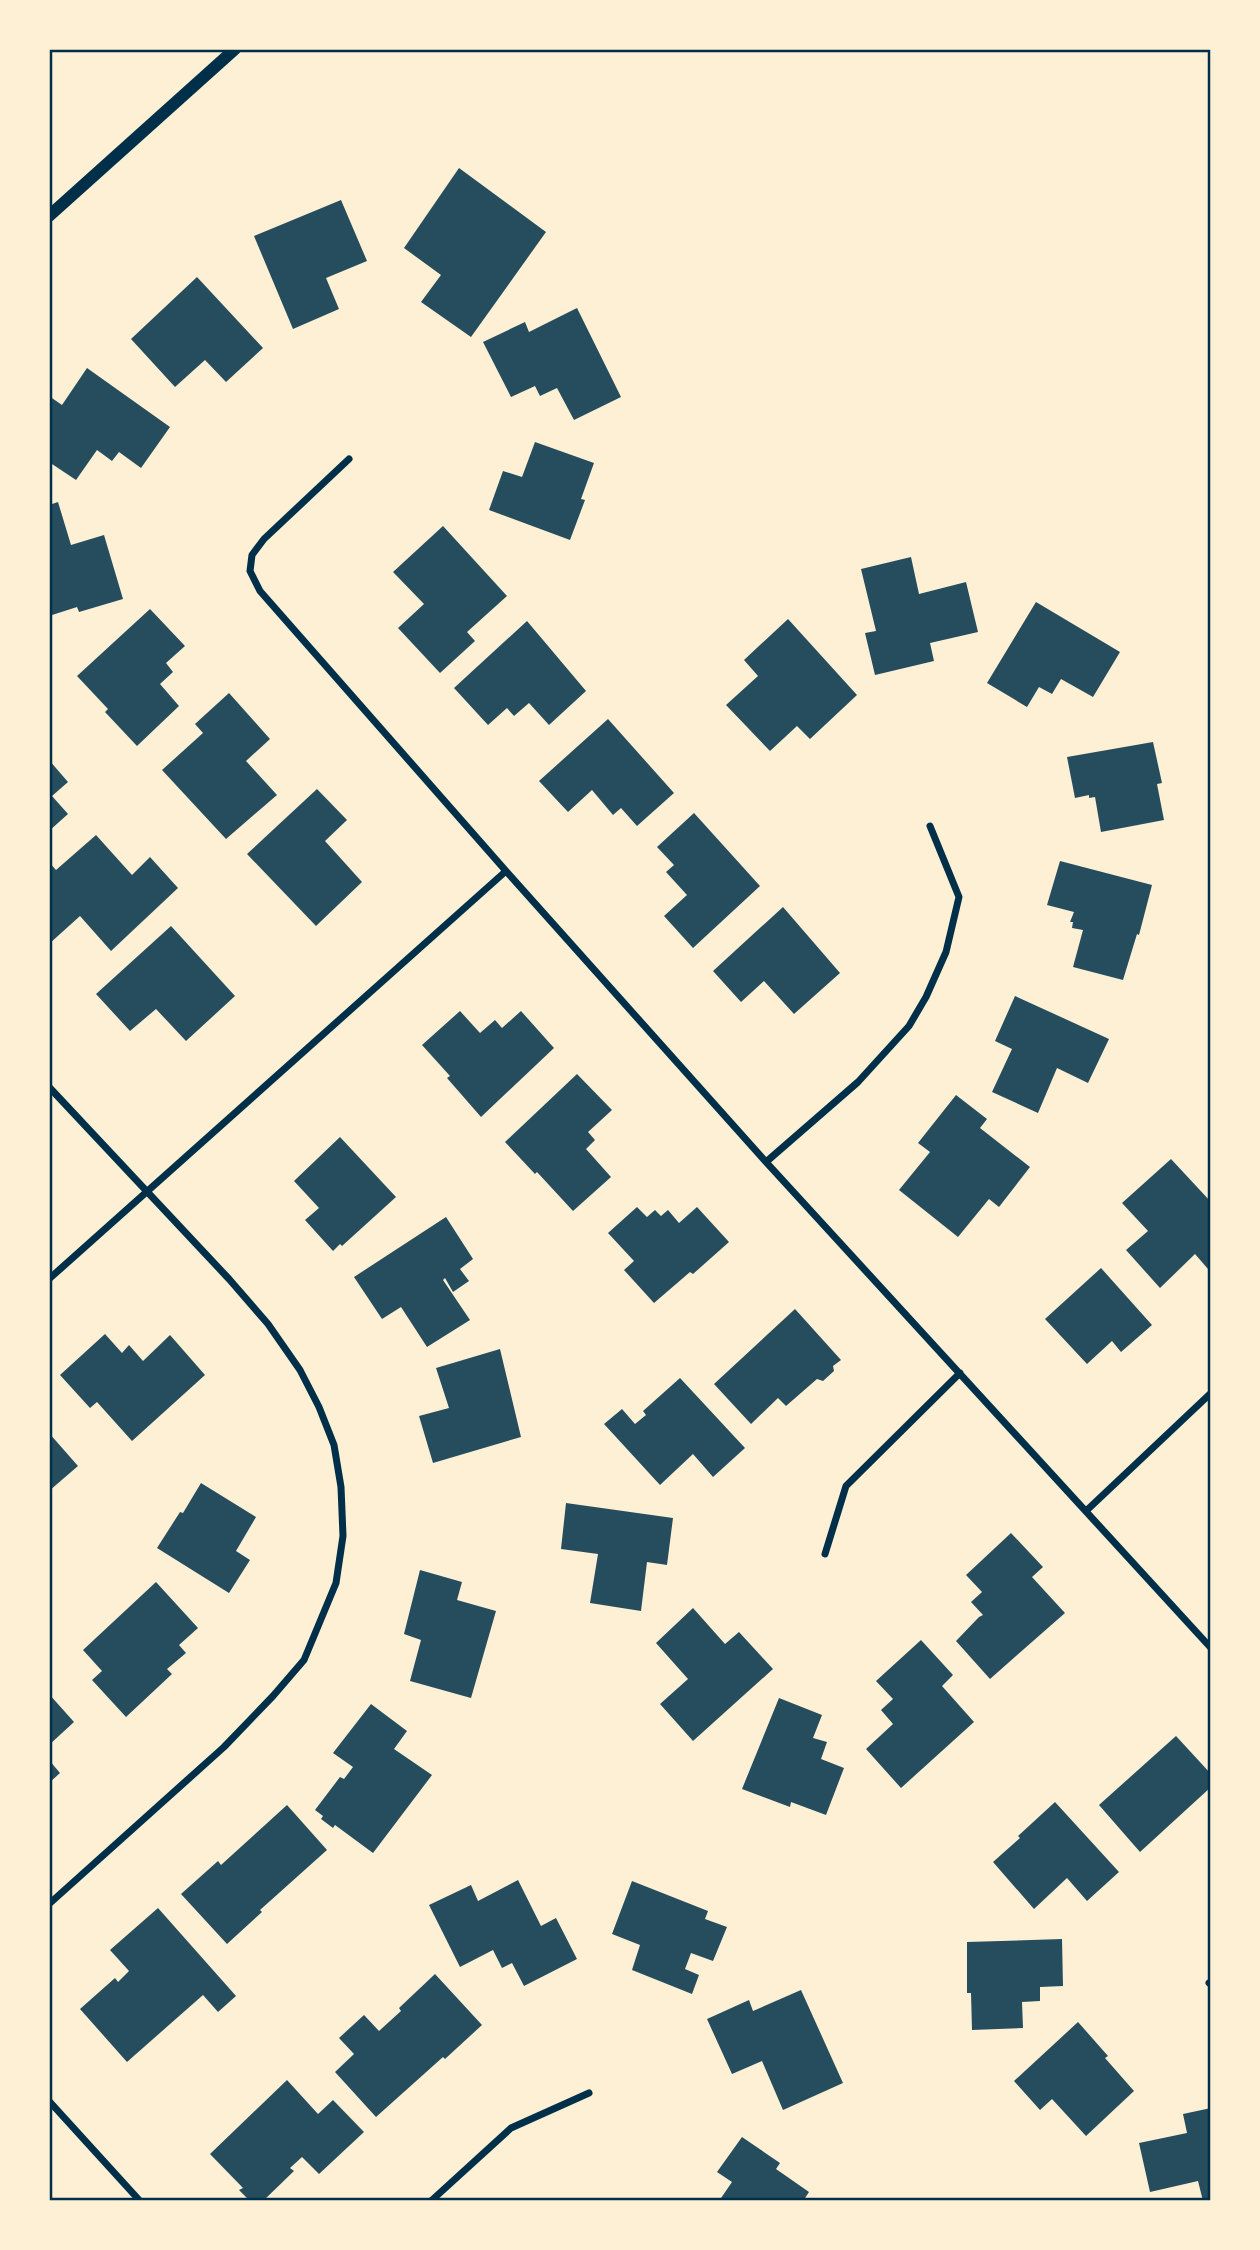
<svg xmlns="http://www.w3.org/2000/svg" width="1260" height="2250" viewBox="0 0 1260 2250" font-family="'Asap Condensed',sans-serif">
<rect width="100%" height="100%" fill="#fdf0d5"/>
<path fill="#264d5e" d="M459 168 546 232 471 337 421 302 441 275 404 248Z
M341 200 367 261 326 278 339 309 293 329 254 236Z
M197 277 263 348 226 382 205 360 175 387 131 339Z
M577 308 621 397 574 420 557 388 540 396 535 386 511 397 483 342 525 322 529 332Z
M87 368 170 427 141 468 119 452 112 461 97 450 76 480 49 462V396L62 405Z
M535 442 594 463 581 499 585 500 570 540 489 510 503 471 522 477Z
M58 502 71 545 104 535 123 599 79 612 77 607 49 616V505Z
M443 526 507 596 467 632 475 641 440 673 398 628 424 604 393 572Z
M911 557 919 594 966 582 978 632 930 643 934 661 875 675 865 633 876 631 861 569Z
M1036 602 1120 652 1093 697 1061 679 1052 694 1039 687 1027 707 987 683Z
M150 609 185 646 166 663 173 672 160 684 179 706 137 746 105 712 108 709 77 676Z
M788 619 857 695 810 739 797 726 770 751 726 705 758 676 744 660Z
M527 621 586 691 549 725 529 703 514 716 507 708 488 725 454 688Z
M229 693 270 739 246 761 277 795 226 839 162 770 203 733 195 724Z
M608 719 674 793 637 826 621 808 613 815 592 790 568 812 539 781Z
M1153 742 1162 783 1157 784 1164 820 1101 832 1095 797 1089 798V795L1075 798 1067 757Z
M49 760 68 782 52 796 68 814 49 831Z
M317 789 347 820 325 841 362 882 316 926 247 854Z
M694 813 760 886 693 948 664 916 687 895 666 872 674 865 657 847Z
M96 835 132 875 150 857 178 888 111 951 80 916 49 944V862L56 870Z
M1060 861 1152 885 1139 935 1137 934 1123 980 1073 967 1083 930 1072 928 1073 922H1070L1074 912 1047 905Z
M783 907 840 973 794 1014 764 981 741 1002 713 971Z
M171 926 235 996 186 1041 156 1009 130 1031 96 994Z
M1015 996 1109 1039 1088 1083 1057 1068 1038 1113 992 1092 1012 1049 995 1041Z
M460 1011 480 1033 495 1020 502 1028 521 1011 554 1048 481 1117 447 1078 450 1076 422 1045Z
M577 1074 612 1110 588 1132 595 1140 586 1149 611 1177 573 1211 537 1172 535 1174 505 1142Z
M956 1095 987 1119 980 1128 1030 1167 999 1207 989 1199 958 1237 899 1190 930 1152 918 1143Z
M340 1137 396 1197 342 1246 340 1244 333 1251 305 1220 319 1208 294 1181Z
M1171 1159 1211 1202V1266L1208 1269 1195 1254 1160 1288 1126 1250 1148 1231 1122 1203Z
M637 1207 647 1217 655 1210 661 1216 668 1210 679 1223 697 1207 729 1242 693 1274 690 1272 654 1303 624 1270 634 1261 608 1233Z
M446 1217 473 1259 460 1269 469 1281 453 1292 445 1278 443 1280 470 1320 427 1347 401 1307 382 1319 354 1277Z
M1101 1268 1152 1325 1121 1352 1112 1341 1087 1364 1045 1319Z
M795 1309 841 1360 833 1366 834 1371 823 1381 817 1379 786 1406 778 1398 751 1424 714 1384Z
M105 1334 122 1353 129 1345 143 1361 170 1335 205 1375 132 1441 97 1402 90 1408 60 1375Z
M500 1349 521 1437 433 1463 419 1416 449 1408 436 1368Z
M680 1378 745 1448 713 1477 693 1454 660 1485 604 1424 622 1409 635 1424 646 1415 643 1411Z
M49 1433 78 1466 49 1491Z
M201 1483 256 1517 236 1551 250 1560 229 1593 157 1548 180 1512 183 1513Z
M566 1503 673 1518 667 1565 647 1562 641 1611 590 1603 598 1554 561 1549Z
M1011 1533 1043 1567 1032 1577 1065 1613 990 1679 956 1641 979 1617 983 1615 971 1602 982 1592 966 1575Z
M420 1570 462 1582 457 1600 496 1611 471 1698 410 1681 421 1640 404 1634Z
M156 1582 198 1628 179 1645 186 1653 167 1669 172 1674 126 1717 92 1680 102 1671 83 1650Z
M693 1608 725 1644 739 1632 773 1669 693 1741 660 1704 688 1679 656 1643Z
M921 1640 953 1675 942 1686 974 1722 901 1788 866 1749 893 1724 881 1710 893 1699 876 1681Z
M49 1694 74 1722 49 1745Z
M779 1698 822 1715 813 1738 827 1742 821 1759 844 1768 826 1815 791 1802 790 1807 742 1789Z
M371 1704 407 1731 394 1749 432 1775 373 1853 335 1825 333 1828 321 1819 323 1816 315 1810 340 1777 344 1779 353 1767 333 1753Z
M1176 1736 1211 1774V1787L1140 1852 1099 1805Z
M49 1760 60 1773 49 1783Z
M1055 1802 1119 1872 1087 1901 1067 1878 1034 1909 993 1862 1020 1838 1018 1836Z
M287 1805 327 1850 260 1910 262 1912 227 1944 181 1894 218 1861 221 1865Z
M518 1880 541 1926 556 1918 577 1959 524 1986 512 1963 502 1968 493 1950 460 1967 429 1905 471 1885 478 1901Z
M632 1881 708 1911 705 1919 727 1927 713 1961 691 1953 685 1969 699 1975 692 1994 632 1970 640 1945 612 1934Z
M158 1908 236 1996 218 2012 203 1995 127 2062 80 2009 115 1978 118 1982 129 1971 110 1950Z
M1062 1939 1063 1986 1040 1987V2001L1022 2002 1023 2028 972 2030 971 1993H967V1942Z
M435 1974 482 2025 445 2059 443 2057 376 2117 335 2072 354 2054 339 2038 364 2015 379 2031 401 2011 399 2008Z
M801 1990 843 2083 783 2110 762 2061 732 2074 707 2019 749 2000 753 2011Z
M1078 2022 1108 2056 1105 2058 1134 2091 1086 2136 1052 2099 1040 2110 1014 2081Z
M287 2080 318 2114 333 2100 364 2132 319 2174 302 2157 290 2168 294 2171 263 2201H256L253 2198 250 2201 239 2190 243 2188 210 2154Z
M1211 2108V2201H1203L1198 2181 1150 2192 1139 2143 1187 2133 1183 2114Z
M742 2137 780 2163 776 2169 809 2192 803 2201H719L732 2182 717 2172Z"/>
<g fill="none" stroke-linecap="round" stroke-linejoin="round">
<path stroke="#003049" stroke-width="7" d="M349 459 264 539 252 555 250 571 260 591 506 871 766 1162 1211 1648
M49 1087 229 1279 268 1324 300 1370 319 1407 334 1445 341 1487 343 1536 336 1583 304 1660 273 1696 224 1747 49 1904
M766 1162 858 1082 909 1026 926 997 946 952 959 897 930 826
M49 1279 506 871
M1086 1511 1211 1393
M825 1554 846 1486 960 1373
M1209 1983 1211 1982
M49 2101 140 2201
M431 2201 511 2128 589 2093"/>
<path stroke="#003049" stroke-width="12" d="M49 216 235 49"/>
</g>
<rect width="1260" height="2250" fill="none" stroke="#fdf0d5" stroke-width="102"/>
<rect x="51" y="51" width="1158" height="2148" fill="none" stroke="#003049" stroke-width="2.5"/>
</svg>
